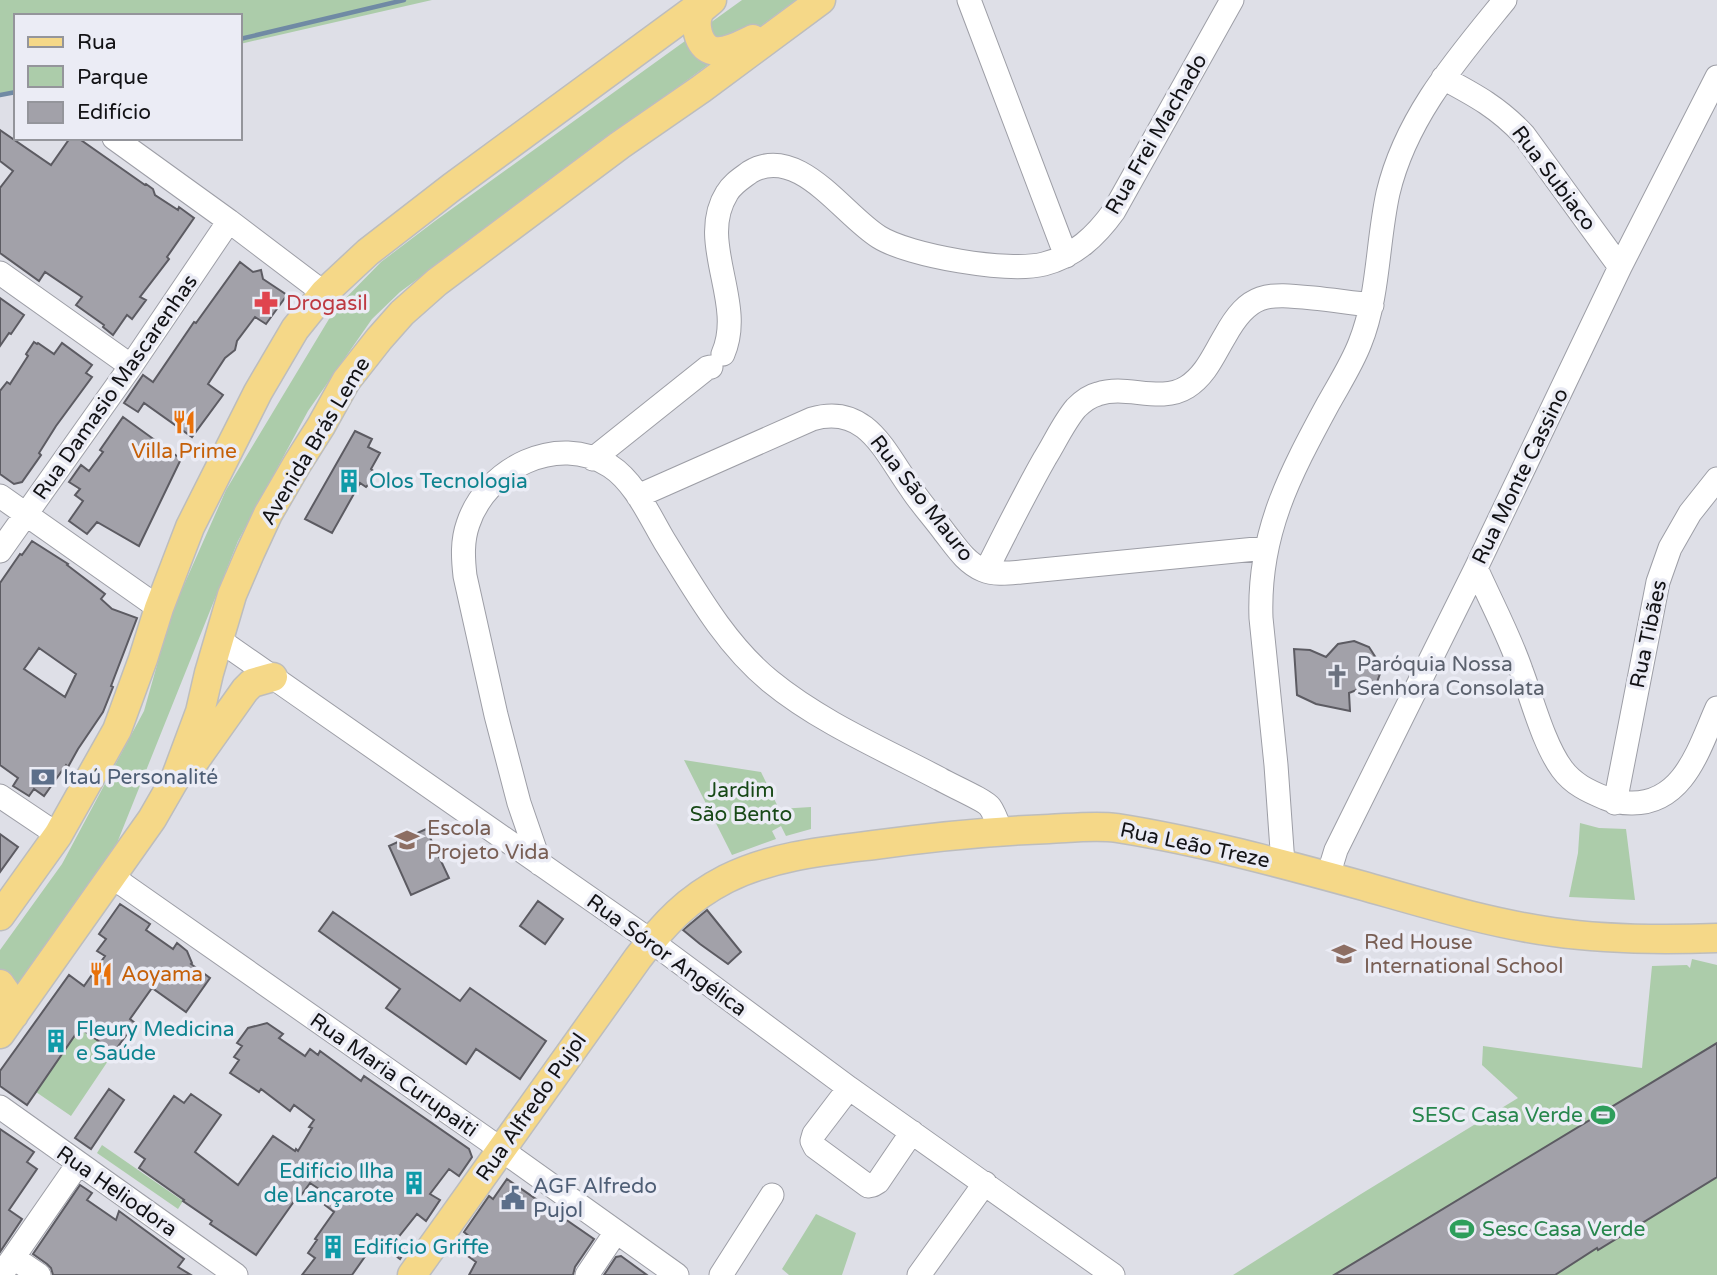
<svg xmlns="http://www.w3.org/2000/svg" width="1717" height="1275" viewBox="0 0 1717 1275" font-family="'Varela Round',sans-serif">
<rect width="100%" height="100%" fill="#dedfe7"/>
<path fill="#acccaa" d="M0 0H432L240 44V16H16V93L0 96Z
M742 0H796L400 292 372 319 308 411 238 541 107 868 0 1015V950L62 864 144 711 172 612 226 490 335 309 381 262 435 221Z
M684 760 761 772 779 809 811 807V829L786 836 781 826 772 831 776 839 732 855Z
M1580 823 1599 828 1626 829 1635 900 1569 897 1578 853Z
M1692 959 1717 965V1275H1233L1361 1194 1518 1098 1482 1065 1483 1046 1642 1068 1652 966 1687 965 1690 968Z
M80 1028 114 1052 71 1116 36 1092Z
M102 1145 183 1201 178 1209 97 1153Z
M816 1214 856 1233 842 1275H789L782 1269Z"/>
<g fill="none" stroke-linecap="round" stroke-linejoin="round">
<path stroke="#708aa4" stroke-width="4.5" d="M240 39 404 0
M0 95 16 92"/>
</g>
<path fill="#a2a1a9" stroke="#5c5b62" stroke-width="2" fill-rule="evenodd" d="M0 130 51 165 70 138H78L145 185 146 184 153 189 155 195 178 210 179 207 194 218 167 257 169 259 140 297 146 300 132 319 127 315 113 335 103 327 104 325 76 305 82 297 45 272 39 281 0 253V188L13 171 0 161Z
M240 262 253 272 261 270 263 279 287 295 266 324 255 317 237 341 235 350 225 358 208 384 223 395 192 437 144 403 138 412 124 403 143 375 153 382 194 322 196 323Z
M0 298 24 315 11 334 9 333 0 346Z
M34 342 37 344 38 343 54 354 62 343 92 365 86 373 92 377 56 426 39 453 41 455 22 482 14 484 0 474V391L7 382 10 384 28 356 26 354Z
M123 417 181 459 139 546 97 522 87 534 69 521 83 501 75 495 80 489 69 482 81 465 89 471 103 452 100 450Z
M355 431 372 439 368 447 380 453 371 469 378 475 366 487 360 483 332 533 305 519Z
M32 541 68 564 67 565 105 594 101 599 112 609 137 618 111 686 113 687 103 712 78 749 68 767 66 765 44 796 34 789 29 796 13 786 18 778 0 765V583L20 554 22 555ZM39 648 76 674 65 697 24 669Z
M1354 641 1369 647 1376 658 1381 671 1377 682 1349 693 1350 711 1316 704 1297 695 1294 649 1310 650 1326 657 1338 644Z
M426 829 449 878 411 895 389 846Z
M0 834 18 847 0 872Z
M538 901 563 919 545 944 520 926Z
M120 904 150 924 146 930 173 949 177 943 187 951 192 963 191 964 210 978 186 1012 152 988 130 1019 135 1023 114 1052 80 1028 27 1105 0 1086V1071L69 975 84 986 105 956 97 951 106 939 99 934Z
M707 910 741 952 728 964 700 944 683 930Z
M333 912 460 1001 470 988 546 1041 520 1079 476 1049 466 1064 386 1008 400 989 319 931Z
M267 1023 283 1034 279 1038 305 1056 310 1049 318 1055 320 1051 361 1081 364 1076 469 1149 472 1157 459 1176 449 1169 430 1194 440 1200 426 1221 417 1214 397 1239 408 1247 400 1259 376 1241 352 1275H302L315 1258 308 1253 317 1240 315 1239 334 1212 325 1205 331 1197 310 1183 297 1201 295 1200 256 1255 210 1224 212 1221 183 1201 184 1200 139 1168 145 1159 135 1152 174 1096 184 1103 191 1094 221 1115 195 1152 238 1185 273 1136 295 1151 296 1149 298 1151 312 1128 309 1127 314 1120 294 1105 290 1111 261 1089 259 1092 230 1073 239 1060 234 1057 242 1046 237 1043 248 1028Z
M1717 1043V1177L1598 1250 1597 1248 1555 1275H1334Z
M109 1089 124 1100 91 1149 75 1138Z
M0 1129 34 1152 27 1162 37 1169 9 1210 22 1219 0 1252Z
M507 1179 594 1239 575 1267 573 1275H469L476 1262 461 1251 470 1237 464 1232 489 1196 493 1199Z
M80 1185 92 1193 87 1200 116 1220 119 1211 184 1259 178 1267 191 1275H53L51 1268 47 1264 33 1254Z
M621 1256 647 1275H604L616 1257Z"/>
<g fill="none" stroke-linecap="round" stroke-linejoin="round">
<g stroke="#9d9ea6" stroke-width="25">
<path id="minor" d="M969 0 1066 256
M1443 78C1475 95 1499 108 1524 135L1620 267
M114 138 229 221 324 293
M0 273 131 366
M723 354C746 302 696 242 727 193 732 184 742 178 750 172 798 143 843 215 879 237 909 256 1009 273 1044 264 1075 256 1096 236 1114 211L1232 0
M593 459 707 368 711 367
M0 496 159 608
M638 496 812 419C867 403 885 453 912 490 922 505 934 518 945 533 956 547 966 563 983 570 995 575 1009 573 1021 572L1266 548
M0 551 131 366 229 221
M1476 568C1491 602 1509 635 1521 670 1532 699 1544 745 1562 769 1573 784 1588 791 1605 798 1614 802 1621 803 1631 803 1684 804 1699 748 1717 708
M986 571C1005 533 1024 495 1045 458 1055 442 1064 422 1076 408 1082 402 1090 396 1098 394 1127 384 1160 404 1187 387 1206 375 1214 354 1225 336 1249 292 1267 293 1313 298 1333 300 1352 303 1372 305
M218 639 651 941 849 1088 1113 1275
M0 796 58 835
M1615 803 1658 582 1670 548 1690 513 1717 479
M540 864 519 803 496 715 465 576C463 558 462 541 468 524 486 469 557 432 610 466 635 482 650 517 665 542 696 592 725 644 770 681 820 722 883 749 940 779 950 785 985 800 990 807 995 814 998 824 1001 832
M1283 864 1276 765 1261 618C1258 534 1289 476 1328 404 1339 384 1352 364 1360 343 1379 296 1377 243 1388 193 1406 117 1457 59 1505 0
M111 876 485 1138 677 1275
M1328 876 1336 850 1476 568 1620 267 1717 77
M849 1088 814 1134 812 1141 815 1147 868 1186 873 1185 878 1182 912 1132
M0 1107 236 1275
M14 1258 39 1275
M1 1275 78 1164
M587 1275 616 1232
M721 1275 772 1195
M919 1275 985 1183"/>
</g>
<g stroke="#bdbdbd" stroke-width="31">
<path id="major" d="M712 0C709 3 703 7 700 11 693 23 698 45 711 50 724 55 742 44 753 39
M189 769 245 690 252 683 273 677
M0 916 58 835 117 730 143 659 159 608 190 527 258 392 295 329 324 293 368 252 452 187 707 0
M0 984 11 1000 14 1015
M0 1034 152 819 175 779 200 712 209 673 232 595 250 553 268 514 297 464 321 426 346 381 379 339 402 313 437 282 620 145 701 89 821 0
M412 1275 638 958C664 924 687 899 726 879 772 856 824 851 874 845 932 837 991 831 1049 829 1071 828 1096 825 1117 828 1199 841 1280 863 1360 885 1424 903 1488 923 1553 932 1608 940 1662 940 1717 938"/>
</g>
<use href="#minor" stroke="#fff" stroke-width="23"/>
<use href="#major" stroke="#f5d888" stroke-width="28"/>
</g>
<defs>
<g id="pharmacy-bare" transform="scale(1.89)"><path d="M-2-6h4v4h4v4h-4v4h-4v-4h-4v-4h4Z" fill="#e0444e" stroke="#ebecf5" stroke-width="2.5" paint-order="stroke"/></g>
<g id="restaurant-bare" transform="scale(1.89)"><path d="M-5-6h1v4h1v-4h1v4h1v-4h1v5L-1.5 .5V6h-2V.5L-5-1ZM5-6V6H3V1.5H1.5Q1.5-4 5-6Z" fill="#e8710a" stroke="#ebecf5" stroke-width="2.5" paint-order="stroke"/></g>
<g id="building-bare" transform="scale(1.89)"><path d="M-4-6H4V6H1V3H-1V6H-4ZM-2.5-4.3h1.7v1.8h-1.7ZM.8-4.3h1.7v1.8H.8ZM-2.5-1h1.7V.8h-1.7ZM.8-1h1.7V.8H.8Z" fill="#0f9aa8" stroke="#ebecf5" stroke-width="2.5" paint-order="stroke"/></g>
<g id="church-bare" transform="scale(1.89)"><path d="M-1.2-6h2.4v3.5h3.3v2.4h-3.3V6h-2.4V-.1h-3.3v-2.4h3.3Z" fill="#6b7280" stroke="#ebecf5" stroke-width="2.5" paint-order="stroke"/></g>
<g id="bank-bare" transform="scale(1.89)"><path d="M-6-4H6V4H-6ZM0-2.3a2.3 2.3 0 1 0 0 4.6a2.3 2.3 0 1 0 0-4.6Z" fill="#5c6f8a" stroke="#ebecf5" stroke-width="2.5" paint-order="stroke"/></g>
<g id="school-bare" transform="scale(1.89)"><path d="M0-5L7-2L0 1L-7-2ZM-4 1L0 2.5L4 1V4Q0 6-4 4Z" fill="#8d6e63" stroke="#ebecf5" stroke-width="2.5" paint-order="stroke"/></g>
<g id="stadium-bare" transform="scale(1.89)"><path d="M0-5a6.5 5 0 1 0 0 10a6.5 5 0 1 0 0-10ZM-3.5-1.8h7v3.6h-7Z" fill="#2e9e5b" stroke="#ebecf5" stroke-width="2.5" paint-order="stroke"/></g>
<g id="civic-bare" transform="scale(1.89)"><path d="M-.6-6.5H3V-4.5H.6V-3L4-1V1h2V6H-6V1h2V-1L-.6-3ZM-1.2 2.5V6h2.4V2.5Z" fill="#5c6f8a" stroke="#ebecf5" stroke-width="2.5" paint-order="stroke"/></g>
</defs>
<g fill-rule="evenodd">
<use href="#pharmacy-bare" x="266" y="303"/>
<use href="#restaurant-bare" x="184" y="422"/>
<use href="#building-bare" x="349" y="481"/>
<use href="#church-bare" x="1337" y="676"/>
<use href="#bank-bare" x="43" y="777"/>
<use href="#school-bare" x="407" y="840"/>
<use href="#school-bare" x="1344" y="954"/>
<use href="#restaurant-bare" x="101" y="974"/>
<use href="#building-bare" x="56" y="1041"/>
<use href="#stadium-bare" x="1603" y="1115"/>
<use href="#building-bare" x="414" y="1183"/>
<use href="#civic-bare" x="513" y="1198"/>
<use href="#stadium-bare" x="1462" y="1229"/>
<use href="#building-bare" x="333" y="1247"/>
</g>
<g text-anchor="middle" stroke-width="7" stroke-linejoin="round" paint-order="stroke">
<g font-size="21" fill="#121215" stroke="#ebecf5">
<text transform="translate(1156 134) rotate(-60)" y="7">Rua Frei Machado</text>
<text transform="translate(1554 178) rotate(53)" y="7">Rua Subiaco</text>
<text transform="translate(115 387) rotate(-55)" y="7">Rua Damasio Mascarenhas</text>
<text transform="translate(315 441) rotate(-59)" y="7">Avenida Brás Leme</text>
<text transform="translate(1520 476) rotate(-64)" y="7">Rua Monte Cassino</text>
<text transform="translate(922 498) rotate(52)" y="7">Rua São Mauro</text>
<text transform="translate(1648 634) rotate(-78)" y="7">Rua Tibães</text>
<text transform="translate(1195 845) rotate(12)" y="7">Rua Leão Treze</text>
<text transform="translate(667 955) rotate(36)" y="7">Rua Sóror Angélica</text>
<text transform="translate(394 1075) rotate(35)" y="7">Rua Maria Curupaiti</text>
<text transform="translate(531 1107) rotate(-55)" y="7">Rua Alfredo Pujol</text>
<text transform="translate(117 1191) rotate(35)" y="7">Rua Heliodora</text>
</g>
<g font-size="21" fill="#be3a42" stroke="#ebecf5" text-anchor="start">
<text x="286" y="310">Drogasil</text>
</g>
<g font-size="21" fill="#c56008" stroke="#ebecf5">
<text x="184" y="458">Villa Prime</text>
<text x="121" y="981" text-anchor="start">Aoyama</text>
</g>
<g font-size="21" fill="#0d838f" stroke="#ebecf5" text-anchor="start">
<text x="369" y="488">Olos Tecnologia</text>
<text x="76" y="1036">Fleury Medicina<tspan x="76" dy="24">e Saúde</tspan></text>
<text x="394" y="1178" text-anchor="end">Edifício Ilha<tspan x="394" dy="24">de Lançarote</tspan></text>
<text x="353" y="1254">Edifício Griffe</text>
</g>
<g font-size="21" fill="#5b616d" stroke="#ebecf5" text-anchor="start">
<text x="1357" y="671">Paróquia Nossa<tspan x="1357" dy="24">Senhora Consolata</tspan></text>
</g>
<g font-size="21" fill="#4e5e75" stroke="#ebecf5" text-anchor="start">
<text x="63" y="784">Itaú Personalité</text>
<text x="533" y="1193">AGF Alfredo<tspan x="533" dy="24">Pujol</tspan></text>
</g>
<g font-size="21" fill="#184917" stroke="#ebecf5">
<text x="741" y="797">Jardim<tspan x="741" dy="24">São Bento</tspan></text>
</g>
<g font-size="21" fill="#785e54" stroke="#ebecf5" text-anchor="start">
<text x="427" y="835">Escola<tspan x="427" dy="24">Projeto Vida</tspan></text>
<text x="1364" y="949">Red House<tspan x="1364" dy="24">International School</tspan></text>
</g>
<g font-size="21" fill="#27864d" stroke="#ebecf5" text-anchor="end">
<text x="1583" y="1122">SESC Casa Verde</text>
<text x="1482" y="1236" text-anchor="start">Sesc Casa Verde</text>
</g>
</g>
<rect x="14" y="14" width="228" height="126" fill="#ebecf5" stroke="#94959b" stroke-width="2"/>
<rect x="28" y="37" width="35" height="10" fill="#f5d888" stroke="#94959b" stroke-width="2"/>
<text x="77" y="49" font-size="21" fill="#121215">Rua</text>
<rect x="28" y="66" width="35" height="21" fill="#acccaa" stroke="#94959b" stroke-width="2"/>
<text x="77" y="84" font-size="21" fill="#121215">Parque</text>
<rect x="28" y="102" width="35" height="21" fill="#a2a1a9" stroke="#94959b" stroke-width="2"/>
<text x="77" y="119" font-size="21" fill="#121215">Edifício</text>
</svg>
